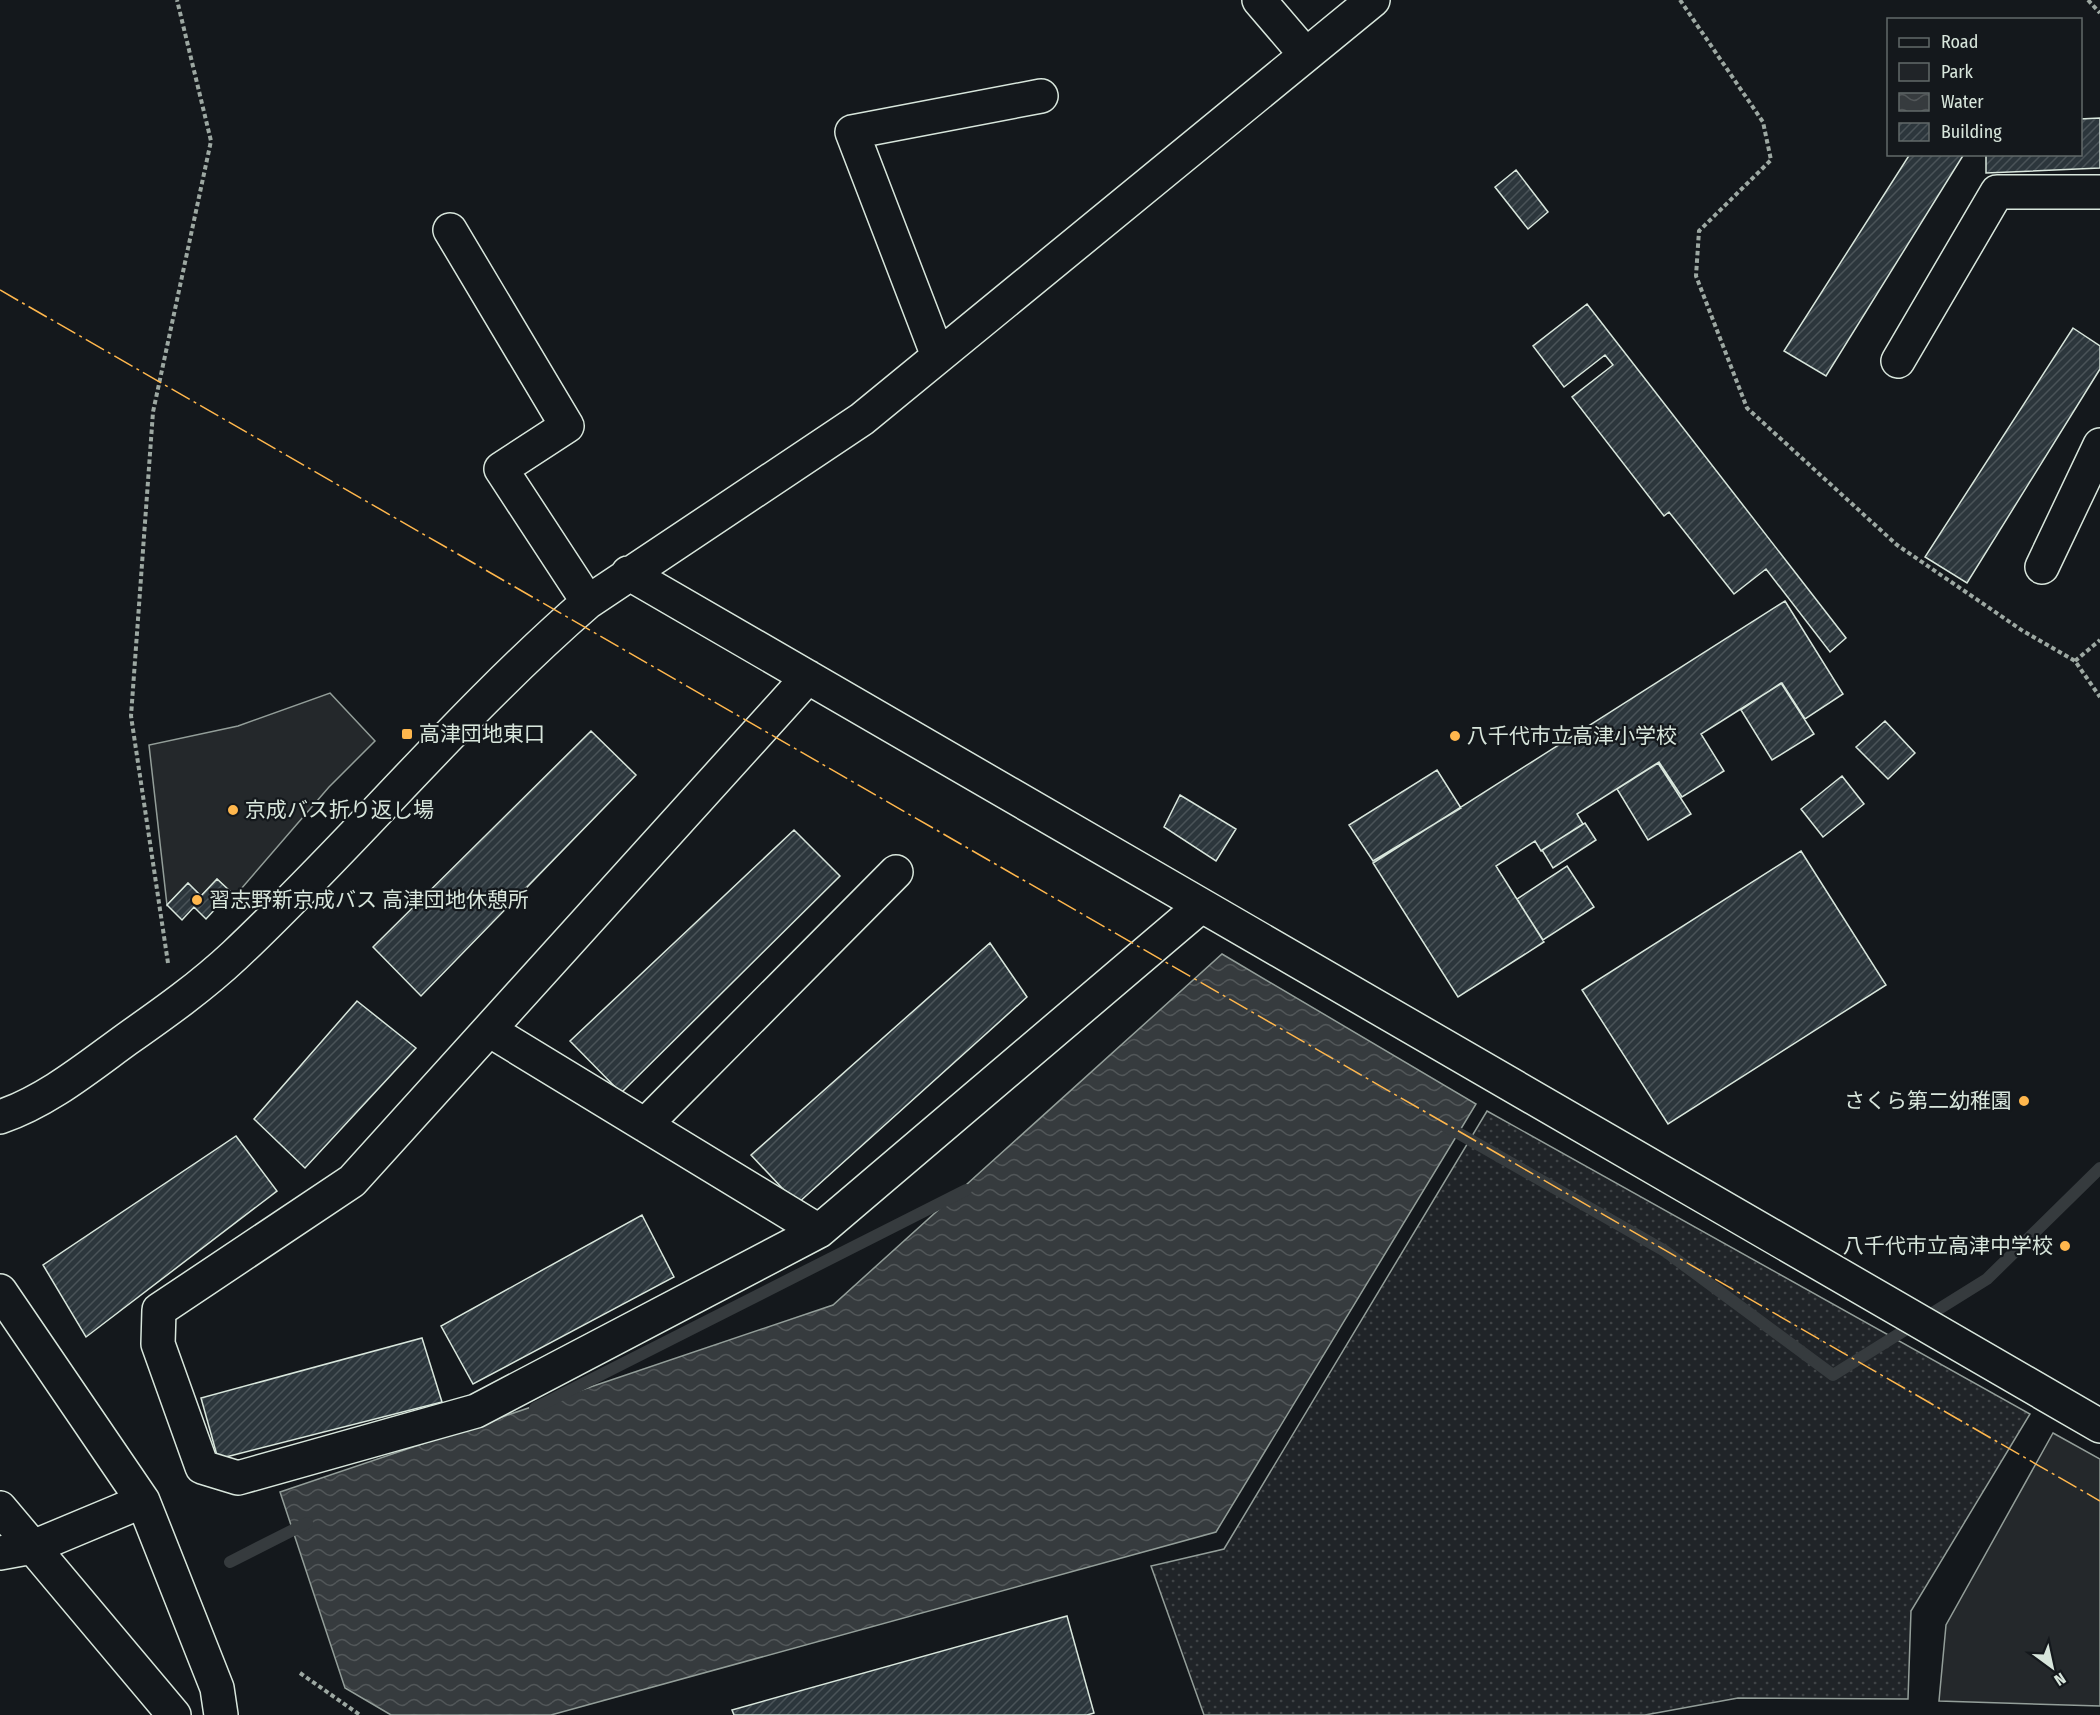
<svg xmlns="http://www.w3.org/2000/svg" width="2100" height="1715" viewBox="0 0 2100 1715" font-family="'Fira Sans Condensed','Noto Sans JP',sans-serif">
<defs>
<pattern id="green-dots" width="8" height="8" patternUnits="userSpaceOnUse" patternTransform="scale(1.5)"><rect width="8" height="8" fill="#202428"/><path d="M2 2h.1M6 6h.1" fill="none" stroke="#404447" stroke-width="1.8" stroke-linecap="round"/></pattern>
<pattern id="water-waves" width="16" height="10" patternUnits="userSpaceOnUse" patternTransform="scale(1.5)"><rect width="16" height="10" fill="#363b3e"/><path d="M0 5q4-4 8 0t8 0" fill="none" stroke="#525759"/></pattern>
<pattern id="building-hatch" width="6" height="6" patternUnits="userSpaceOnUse" patternTransform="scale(1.5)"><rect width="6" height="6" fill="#2c363c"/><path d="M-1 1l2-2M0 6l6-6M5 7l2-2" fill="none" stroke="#4a5358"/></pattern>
</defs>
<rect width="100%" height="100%" fill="#14181c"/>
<path fill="url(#green-dots)" stroke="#939e99" stroke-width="1.5" d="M1487 1111 2030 1414 1911 1611 1908 1699 1738 1698 1645 1715H1204L1151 1566 1224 1549Z"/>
<path fill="#24282b" stroke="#939e99" stroke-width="1.5" d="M330 693 375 741 329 787 235 896 217 879 201 896 188 883 167 905 149 745 238 726Z
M2053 1433 2100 1459V1706L1939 1701 1946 1625Z"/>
<path fill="url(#water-waves)" stroke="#939e99" stroke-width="1.5" d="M1222 954 1476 1104 1216 1532 551 1715H391L345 1688 280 1492 833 1305Z"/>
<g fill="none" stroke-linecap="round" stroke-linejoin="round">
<path stroke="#363b3e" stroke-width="12" d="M1444 1125 1665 1251 1833 1375 1987 1279 2100 1168
M535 1408 966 1190
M230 1562 307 1523"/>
</g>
<path fill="url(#building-hatch)" stroke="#d8e6dc" stroke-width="1.5" d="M2100 118V168L1986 173V154H2080V119Z
M1910 154H1964L1826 376 1784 351Z
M1516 170 1548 212 1528 229 1495 187Z
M1587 304 1846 638 1830 652 1766 569 1734 594 1669 512 1664 516 1572 397 1613 365 1605 355 1564 387 1533 346Z
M2073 328 2100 346V369L1967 583 1925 557Z
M1785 601 1843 694 1805 719 1782 683 1701 734 1724 771 1682 797 1659 762 1577 814 1583 824 1541 851 1535 841 1496 866 1544 942 1458 997 1373 863Z
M1781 683 1814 734 1772 760 1741 710Z
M1885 721 1915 753 1888 779 1856 747Z
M591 731 636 775 421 996 373 947Z
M1658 763 1691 814 1648 840 1617 789Z
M1437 770 1461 808 1373 861 1349 825Z
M1842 776 1864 804 1823 837 1801 809Z
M1180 795 1236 829 1216 861 1164 827Z
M1585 823 1596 840 1553 868 1542 850Z
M794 830 840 876 621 1093 570 1041Z
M1801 851 1886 985 1668 1124 1582 990Z
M1567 866 1594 907 1543 940 1517 899Z
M217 879 231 892 206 919 194 907 182 920 167 905 188 883 201 896Z
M990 943 1027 997 797 1204 751 1155Z
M357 1001 416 1048 305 1168 254 1119Z
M236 1136 277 1191 86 1337 43 1265Z
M642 1215 674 1277 473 1384 441 1326Z
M422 1338 442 1402 218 1459 201 1398Z
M1067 1616 1094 1713 1087 1715H734L732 1710Z"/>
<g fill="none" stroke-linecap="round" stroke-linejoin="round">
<g stroke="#d8e6dc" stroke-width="36">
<path id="minor" d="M1259 0 1306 55
M450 230 567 426 501 469 588 602
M938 356 852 132 1041 96
M1898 361 1997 192H2100
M2042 567 2100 445
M628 573 2100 1426
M808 677 352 1181 159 1310 158 1344 202 1467 238 1478 476 1411 819 1231 1201 906
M489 1030 819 1231
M0 1117C47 1101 87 1068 127 1039 164 1013 202 986 235 955 356 841 462 711 588 602L862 419 1373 0
M645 1125 896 872
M0 1291 143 1501 217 1688 221 1715
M0 1508 174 1715
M0 1553 33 1547 143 1501"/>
</g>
<path stroke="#9da8a2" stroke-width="4" stroke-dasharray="4.5 3" stroke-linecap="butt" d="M1680 0 1763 122 1771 160 1699 231 1696 276 1747 408 1897 545 2023 631 2075 661 2100 697
M2088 0 2100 13
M2075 661 2100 640
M168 963 131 716 153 412 211 141 177 0
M300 1673 360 1715"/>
<use href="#minor" stroke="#14181c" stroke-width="33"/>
<path stroke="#ffb74d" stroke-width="1.5" stroke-dasharray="21 4.5 3 4.5" stroke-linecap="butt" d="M0 290 2100 1501"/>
</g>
<g fill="#ffb74d" stroke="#14181c" stroke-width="2">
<rect x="401" y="728" width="12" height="12" rx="3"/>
<circle cx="1455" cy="736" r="6"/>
<circle cx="233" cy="810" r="6"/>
<circle cx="197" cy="900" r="6"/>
<circle cx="2024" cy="1101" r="6"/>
<circle cx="2065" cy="1246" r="6"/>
</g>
<g text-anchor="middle" stroke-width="4.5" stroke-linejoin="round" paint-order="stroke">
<g font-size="21" fill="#d8e6dc" stroke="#14181c" text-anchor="start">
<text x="419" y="741">高津団地東口</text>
<text x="1467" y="743">八千代市立高津小学校</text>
<text x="245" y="817">京成バス折り返し場</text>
<text x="209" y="907">習志野新京成バス 高津団地休憩所</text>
<text x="2012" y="1108" text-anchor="end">さくら第二幼稚園</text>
<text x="2053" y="1253" text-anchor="end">八千代市立高津中学校</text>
</g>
</g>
<rect x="1887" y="18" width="195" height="138" fill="#14181c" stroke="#626a69" stroke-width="1.5"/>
<rect x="1899" y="38" width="30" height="9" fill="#14181c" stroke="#626a69" stroke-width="1.5"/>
<text x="1941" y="48" font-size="18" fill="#d8e6dc">Road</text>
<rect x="1899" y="63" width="30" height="18" fill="#202428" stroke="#626a69" stroke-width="1.5"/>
<text x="1941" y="78" font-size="18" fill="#d8e6dc">Park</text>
<rect x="1899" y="93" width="30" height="18" fill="url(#water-waves)" stroke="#626a69" stroke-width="1.5"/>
<text x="1941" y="108" font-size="18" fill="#d8e6dc">Water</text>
<rect x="1899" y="123" width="30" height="18" fill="url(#building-hatch)" stroke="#626a69" stroke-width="1.5"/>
<text x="1941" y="138" font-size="18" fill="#d8e6dc">Building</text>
<g transform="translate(2052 1667) rotate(147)" stroke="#14181c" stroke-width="4.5" paint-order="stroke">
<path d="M0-4.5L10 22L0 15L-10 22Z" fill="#d8e6dc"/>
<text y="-9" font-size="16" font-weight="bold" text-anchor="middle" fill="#d8e6dc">N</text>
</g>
</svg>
